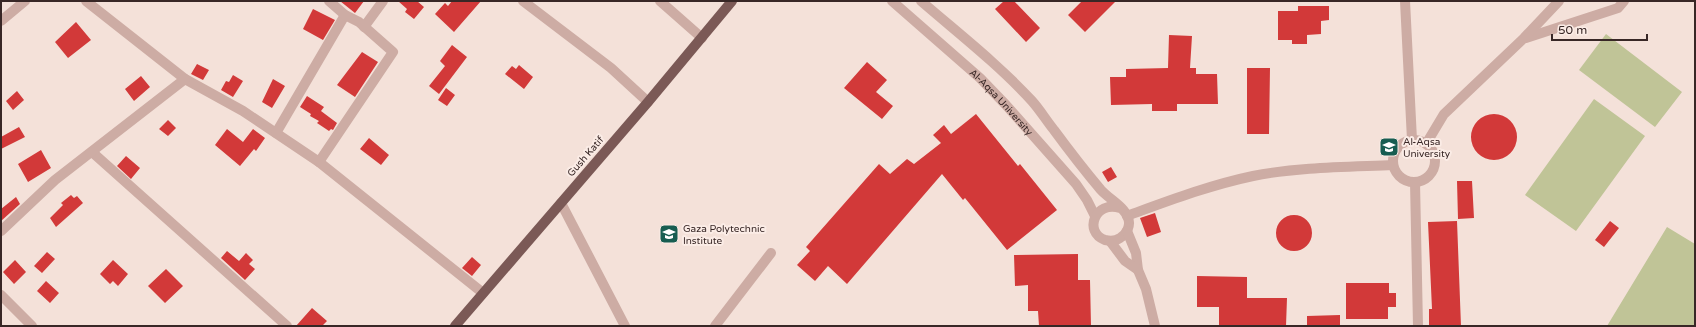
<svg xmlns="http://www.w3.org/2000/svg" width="1696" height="327" viewBox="0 0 1696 327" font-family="'Varela Round',sans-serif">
<rect width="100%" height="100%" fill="#f4e1d9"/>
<path fill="#c0c497" d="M1606 34 1682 92 1655 127 1579 70Z
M1594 99 1645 136 1576 231 1525 195Z
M1667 227 1695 244V326H1607Z"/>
<path fill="#d23939" d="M340 1H364L355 13Z
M398 1H417L424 7 414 19 405 12 407 9Z
M452 1H481L454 32 435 14 445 3 448 6Z
M1004 1H1014L1040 28 1026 42 995 9Z
M1082 1H1116L1085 32 1068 15Z
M1298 6H1329V20L1321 21V34L1307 35V44H1292V40H1278V11H1298Z
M313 9 335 20 323 40 303 29Z
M76 22 91 40 68 58 55 42Z
M1169 35 1192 36 1190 68H1196V74H1217L1218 104H1177V111H1152V104L1111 105 1110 77H1126V69L1168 68Z
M452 45 467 57 439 94 429 86 445 66 440 61Z
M362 52 378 62 355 97 337 85Z
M867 62 887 80 876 92 893 106 882 119 844 88Z
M197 64 209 70 203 80 191 74Z
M519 65 533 77 524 89 505 74 512 66 516 69Z
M1247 68H1270L1269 134H1247Z
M233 75 243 81 233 97 221 90 226 81 229 82Z
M141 76 150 87 134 101 125 89Z
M273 79 285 86 272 108 262 102Z
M446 88 455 95 447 106 438 100Z
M17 91 24 100 13 110 6 101Z
M307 96 324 107 321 111 337 123 333 130 331 129 329 131 317 123 319 121 310 116 311 114 300 107Z
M976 114 1018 166 1020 164 1057 210 1007 250 965 198 963 200 942 174 847 284 828 266 815 281 797 265 810 251 806 247 879 164 890 174 907 159 914 164 941 143 933 135 944 125 951 134Z
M1471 137a23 23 0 1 1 46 0a23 23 0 1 1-46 0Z
M168 120 176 128 168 136 159 129Z
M19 127 25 137 1 149V137Z
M227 129 243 142 253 129 265 138 256 151 254 149 240 166 215 145Z
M369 138 389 155 381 165 360 149Z
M41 150 51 168 28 182 18 164Z
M126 156 140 168 131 179 117 166Z
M1111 167 1117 177 1108 182 1102 172Z
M1457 181H1472L1474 218 1458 219Z
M71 195 74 198 77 196 83 203 56 227 50 218 63 205 61 203Z
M16 197 20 204 1 221V209Z
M1155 213 1161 232 1147 237 1140 218Z
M1276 233a18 18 0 1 1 36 0a18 18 0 1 1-36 0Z
M1457 221 1461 326H1429V309H1432L1428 222Z
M1610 221 1619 228 1604 247 1595 240Z
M227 251 239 261 246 253 253 260 249 264 255 269 245 280 221 258Z
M47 252 55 259 42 273 34 266Z
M1078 254V280H1090L1091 326H1039L1038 311H1028V285L1015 286 1014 255Z
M472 257 481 265 472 276 462 268Z
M15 260 26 272 14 284 3 272Z
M113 260 128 274 118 286 113 281 110 284 100 274Z
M166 269 183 286 165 303 148 286Z
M1197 276 1247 277V298H1287L1286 326H1219V307H1197Z
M46 281 59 293 50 303 37 291Z
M1346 283H1389V293H1396V307H1388V319H1346Z
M312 308 327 321 322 326H296Z
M1340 315V326H1307V316Z"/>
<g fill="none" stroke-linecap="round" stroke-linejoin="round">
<g stroke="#cdaca4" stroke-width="10">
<path d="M86 1 185 79 243 111 319 162 483 293"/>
<path d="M523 1 611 68 648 102"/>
<path d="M660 1 702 38"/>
<path id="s1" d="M892 1 980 78 1006 105 1076 184 1087 200 1095 216"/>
<path d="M921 1C958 33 998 64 1032 101 1040 110 1046 120 1054 130 1068 149 1085 171 1101 190 1109 199 1124 206 1128 218 1131 225 1127 234 1120 238 1116 241 1110 241 1105 240 1083 232 1095 200 1120 208"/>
<path d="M1405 1 1412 140"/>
<path d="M1 21 25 1"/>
<path d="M364 27 383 1"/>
<path d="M1526 38 1618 8 1624 1"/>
<path d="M276 133 345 15"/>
<circle cx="1414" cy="161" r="21"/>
<path d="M1426 144 1444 114 1524 38 1559 1"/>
<path d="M92 152 287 326"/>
<path d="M319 162 393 52 359 22 345 15 329 1"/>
<path d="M1415 182 1418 326"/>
<path d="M561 203 625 326"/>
<path d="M1127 216C1168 201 1210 185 1253 176 1298 167 1346 167 1393 165"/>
<path d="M1 231 55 180 185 79"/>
<path d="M1127 231 1136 253 1138 270 1146 289 1155 326"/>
<path d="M1110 241 1125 261 1138 270"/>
<path d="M1 295 32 326"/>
<path d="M715 326 771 253"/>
</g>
<path stroke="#7b5956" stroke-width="10" d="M455 326 648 102 732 1"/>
</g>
<defs>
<g id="university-square" transform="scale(1)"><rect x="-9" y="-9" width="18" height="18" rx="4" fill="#175d51" stroke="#fbece6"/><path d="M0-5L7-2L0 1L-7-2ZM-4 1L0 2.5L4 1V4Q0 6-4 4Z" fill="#fff"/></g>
</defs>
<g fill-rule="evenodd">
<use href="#university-square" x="1389" y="147"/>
<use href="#university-square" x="669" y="234"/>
</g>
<g text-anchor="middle" stroke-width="4" stroke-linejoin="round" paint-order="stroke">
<g font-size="10" fill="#382726" stroke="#fbece6">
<text dy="4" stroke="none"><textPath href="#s1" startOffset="149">Al-Aqsa University</textPath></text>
<text transform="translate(585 156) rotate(-49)" y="4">Gush Katif</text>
</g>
<g font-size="10" fill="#382726" stroke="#fbece6" text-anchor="start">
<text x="1403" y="145">Al-Aqsa<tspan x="1403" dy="12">University</tspan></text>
<text x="683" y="232">Gaza Polytechnic<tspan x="683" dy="12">Institute</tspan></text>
</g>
</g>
<rect width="1696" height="327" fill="none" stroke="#382726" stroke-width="4"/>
<path d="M1552 34v6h95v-6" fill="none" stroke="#382726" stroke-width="2"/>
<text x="1558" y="34" font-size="12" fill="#382726" stroke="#fbece6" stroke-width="3" paint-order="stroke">50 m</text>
</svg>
